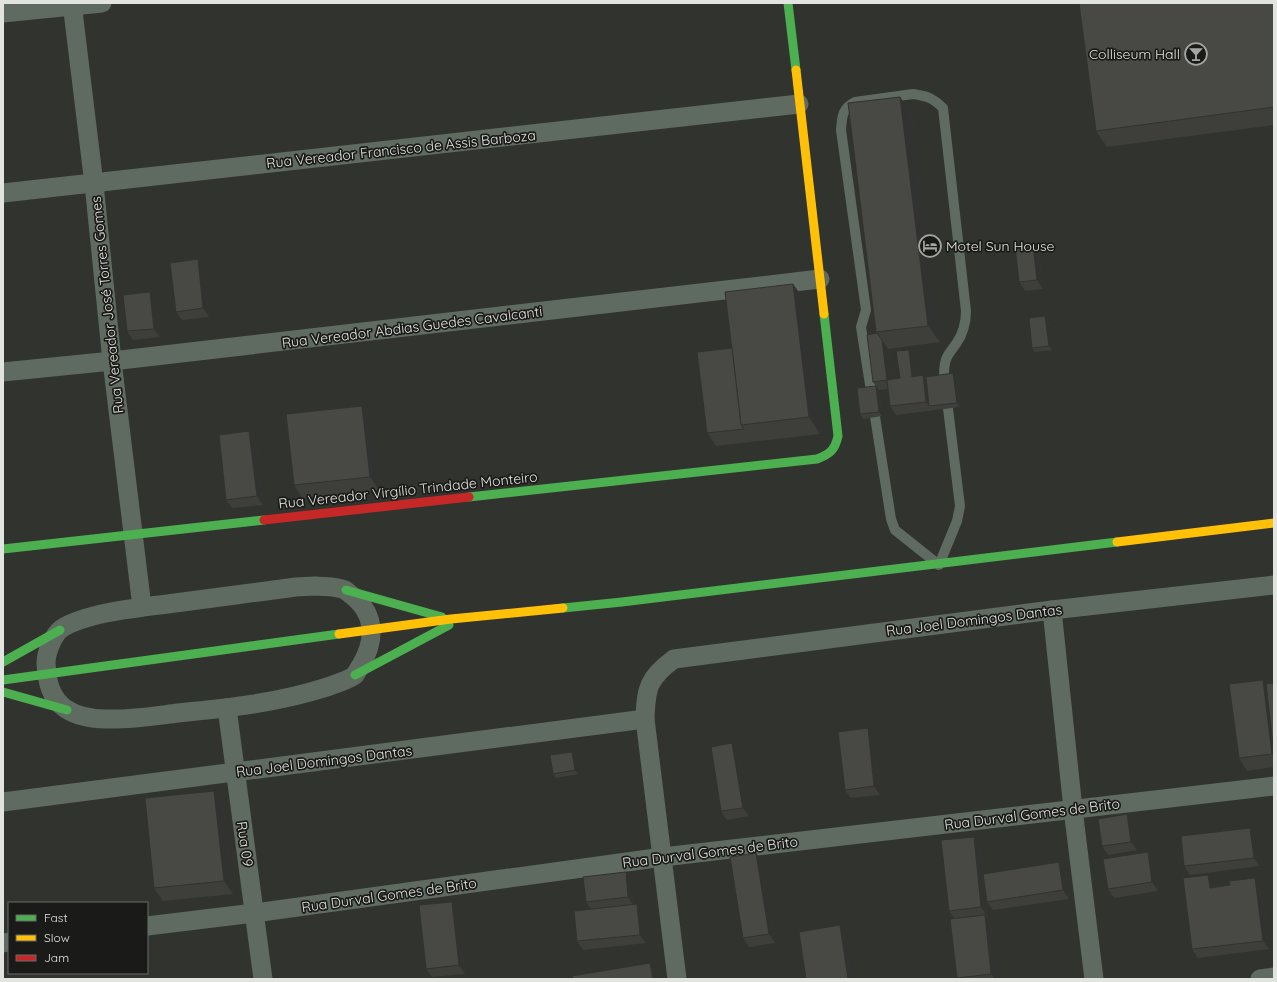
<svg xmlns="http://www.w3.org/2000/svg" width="1277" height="982" font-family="Quicksand,sans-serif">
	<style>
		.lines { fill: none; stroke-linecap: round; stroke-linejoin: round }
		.lane { stroke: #5f6a60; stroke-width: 10 }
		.street { stroke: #5f6a60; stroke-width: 19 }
		.fast { stroke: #4caf50; stroke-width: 9 }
		.slow { stroke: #ffc107; stroke-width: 9 }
		.jam { stroke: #c62828; stroke-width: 9 }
		.wall { fill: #3e3f3b }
		.shaded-wall { fill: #323330 }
		.building { fill: #484945; stroke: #323330 }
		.labels { text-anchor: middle; stroke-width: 3.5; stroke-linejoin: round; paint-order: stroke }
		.poi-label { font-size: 14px; fill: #e2e4df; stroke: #1a1b18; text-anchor: end }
		.street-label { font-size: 14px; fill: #e2e4df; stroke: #1a1b18 }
	</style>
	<rect width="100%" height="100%" fill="#31332e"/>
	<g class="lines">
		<!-- lane -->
		<path class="lane" d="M913 94C927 96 933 98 943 108L966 311C966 324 963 334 956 344 953 348 949 353 947 357 944 363 944 370 944 376L960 506 957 521 939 565 895 530 891 519 861 327 866 310 841 130C842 116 842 109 855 102Z"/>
		<!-- street -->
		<g class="street">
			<polyline points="72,3 94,184 112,361 142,607"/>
			<polyline points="3,13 102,3"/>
			<polyline points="3,193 799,104"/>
			<polyline points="3,372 112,361 820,279"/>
			<path d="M315 586C325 587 336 586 345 590 348 592 351 595 354 597 376 616 375 641 361 665 359 668 357 672 355 675 349 680 335 684 327 687 277 703 229 708 178 713 154 716 130 720 106 719 93 719 77 716 66 709 50 698 47 681 46 663 46 653 53 635 61 629 86 612 145 607 175 603 215 598 256 592 296 587Z"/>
			<polyline points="1052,610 1073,809 1094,979"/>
			<polyline points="227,708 263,979"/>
			<polyline points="3,802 645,719"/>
			<polyline points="147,926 254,913 663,857 1274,786"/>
			<polyline points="3,943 9,942"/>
			<path d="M677 979 645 719C646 688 648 678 674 659L1052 610 1274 585"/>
			<polyline points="1260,979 1274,977"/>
		</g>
		<!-- fast -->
		<g class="fast">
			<polyline points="788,3 796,70"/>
			<path d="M469 497 817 459C830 454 835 450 838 436L824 314"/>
			<polyline points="3,549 264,520"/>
			<polyline points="346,590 442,617"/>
			<polyline points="563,608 622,602 1117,542"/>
			<polyline points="3,662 60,630"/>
			<polyline points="355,675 449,625"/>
			<polyline points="3,680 339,634"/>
			<polyline points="3,692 67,710"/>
		</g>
		<!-- slow -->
		<g class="slow">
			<polyline points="796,70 824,314"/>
			<polyline points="1117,542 1274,523"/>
			<polyline points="339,634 451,619 563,608"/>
		</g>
		<!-- jam -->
		<polyline class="jam" points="264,520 469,497"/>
	</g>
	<!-- wall -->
	<g class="wall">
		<polygon points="1274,3 1274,125 1107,147 1096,131"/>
		<polygon points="900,97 911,114 940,342 888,349 892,379 900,378 915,358 917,376 923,375 926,380 953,373 956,378 960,407 896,415 890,406 888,389 879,390 882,416 863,419 860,414 876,386 873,382 877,333 876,332"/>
		<polygon points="1033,245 1039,254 1043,289 1025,291 1019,282"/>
		<polygon points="198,259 204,268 209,317 182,320 176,312"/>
		<polygon points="793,284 804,300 820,434 716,446 707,433 732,348"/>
		<polygon points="156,301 160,337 133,340 127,331"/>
		<polygon points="1045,316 1048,320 1052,350 1035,352 1032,348"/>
		<polygon points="362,406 371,419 379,490 302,498 294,485"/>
		<polygon points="249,431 255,440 263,505 232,508 226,500"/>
		<polygon points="1274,683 1274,767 1247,771 1239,758 1266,684"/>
		<polygon points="874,737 880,795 851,798 845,790"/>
		<polygon points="738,752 749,816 727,820 721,811"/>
		<polygon points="576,756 578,774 556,778 553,774"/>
		<polygon points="223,803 233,894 163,901 154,888"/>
		<polygon points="1127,814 1133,823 1137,850 1108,855 1102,846"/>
		<polygon points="974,837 980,846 987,916 985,916 991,924 997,979 958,979 957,978 955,919 949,911"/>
		<polygon points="1256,837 1260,866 1190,875 1184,866"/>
		<polygon points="1148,852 1154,861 1158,891 1114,898 1108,889"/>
		<polygon points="756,853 762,862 775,943 749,947 743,938"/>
		<polygon points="1065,870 1069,899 993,910 987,902"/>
		<polygon points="626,872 632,881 634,905 643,913 646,943 583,950 577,941 591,909 586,902"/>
		<polygon points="1255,878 1261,887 1269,949 1198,958 1192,949 1214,884 1215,887 1230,885"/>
		<polygon points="452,902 458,911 465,974 432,977 426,969"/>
	</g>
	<!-- shaded-wall -->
	<g class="shaded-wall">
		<polygon points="900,97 911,114 940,342 928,326"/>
		<polygon points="1033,245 1039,254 1043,289 1037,280"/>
		<polygon points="198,259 204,268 209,317 203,308"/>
		<polygon points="793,284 804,300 820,434 809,417"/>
		<polygon points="150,292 156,301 160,337 154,329"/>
		<polygon points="1045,316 1048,320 1052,350 1049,346"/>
		<polygon points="882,340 888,349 893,388 887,380"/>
		<polygon points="909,350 915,358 918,385 912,377"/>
		<polygon points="953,373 956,378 960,407 957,403"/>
		<polygon points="923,375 929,384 929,406 926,402"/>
		<polygon points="876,386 879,390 882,416 879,412"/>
		<polygon points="362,406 371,419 379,490 370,477"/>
		<polygon points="249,431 255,440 263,505 257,496"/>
		<polygon points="1263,680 1272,693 1274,757 1272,754"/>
		<polygon points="868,728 874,737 880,795 874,786"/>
		<polygon points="732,743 738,752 749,816 743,808"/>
		<polygon points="572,752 576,756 578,774 575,770"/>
		<polygon points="214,791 223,803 233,894 224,881"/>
		<polygon points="1127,814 1133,823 1137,850 1131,842"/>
		<polygon points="1250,828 1256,837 1260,866 1254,858"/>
		<polygon points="974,837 980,846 987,916 981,907"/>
		<polygon points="1148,852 1154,861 1158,891 1152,882"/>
		<polygon points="756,853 762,862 775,943 769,934"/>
		<polygon points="1059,862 1065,870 1069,899 1063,890"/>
		<polygon points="626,872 632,881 634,906 628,897"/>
		<polygon points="1208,875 1214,884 1216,896 1210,888"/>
		<polygon points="1255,878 1261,887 1269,949 1263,941"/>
		<polygon points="452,902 458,911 465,974 459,965"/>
		<polygon points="637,904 643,913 646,943 640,935"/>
		<polygon points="985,915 991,924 997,979 994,979 991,974"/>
		<polygon points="840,925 848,938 855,979 848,979"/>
		<polygon points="650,963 656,972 658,979 653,979"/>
	</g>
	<!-- building -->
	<g class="building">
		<polygon points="1079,3 1274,3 1274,107 1096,131"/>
		<polygon points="900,97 928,326 876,332 848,103"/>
		<polygon points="1033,245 1037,280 1019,282 1015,247"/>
		<polygon points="198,259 203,308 176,312 170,263"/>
		<polygon points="793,284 809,417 741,425 725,292"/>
		<polygon points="150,292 154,329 127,331 123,295"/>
		<polygon points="1045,316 1049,346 1032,348 1029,318"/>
		<polygon points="877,333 882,340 887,380 873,382 867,335"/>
		<polygon points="732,348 741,425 744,429 707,433 697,352"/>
		<polygon points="909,350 912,377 923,375 926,402 890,406 887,380 900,378 896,351"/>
		<polygon points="953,373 957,403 929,406 926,377"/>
		<polygon points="876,386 879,412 860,414 857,388"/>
		<polygon points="362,406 370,477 294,485 286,414"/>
		<polygon points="249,431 257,496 226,500 219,435"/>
		<polygon points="1263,680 1272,754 1239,758 1229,684"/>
		<polygon points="1274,683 1274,744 1273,744 1266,684"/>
		<polygon points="868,728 874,786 845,790 838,732"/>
		<polygon points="732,743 743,808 721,811 711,747"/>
		<polygon points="572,752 575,770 553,774 550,755"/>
		<polygon points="214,791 224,881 154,888 145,798"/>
		<polygon points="1127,814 1131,842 1102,846 1098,819"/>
		<polygon points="1250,828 1254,858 1184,866 1181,836"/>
		<polygon points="974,837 981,907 949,911 941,840"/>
		<polygon points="1148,852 1152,882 1108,889 1103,859"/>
		<polygon points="756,853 769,934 743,938 730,857"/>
		<polygon points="1059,862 1063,890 987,902 983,874"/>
		<polygon points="626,872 628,897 586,902 583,877"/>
		<polygon points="1208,875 1210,888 1230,885 1229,881 1255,878 1263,941 1192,949 1183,878"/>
		<polygon points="452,902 459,965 426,969 419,905"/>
		<polygon points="637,904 640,935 577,941 574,911"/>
		<polygon points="985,915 991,974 957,978 950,919"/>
		<polygon points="840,925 848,979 806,979 799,932"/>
		<polygon points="650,963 653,979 573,979 572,976"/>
	</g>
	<!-- icons -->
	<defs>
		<g id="bar-ring" transform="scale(1.15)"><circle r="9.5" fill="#1a1b18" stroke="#a4a6a1" stroke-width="1.5"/><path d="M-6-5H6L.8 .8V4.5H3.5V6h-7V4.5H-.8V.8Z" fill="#a4a6a1"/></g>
		<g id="hotel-ring" transform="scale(1.15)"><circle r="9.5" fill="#1a1b18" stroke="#a4a6a1" stroke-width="1.5"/><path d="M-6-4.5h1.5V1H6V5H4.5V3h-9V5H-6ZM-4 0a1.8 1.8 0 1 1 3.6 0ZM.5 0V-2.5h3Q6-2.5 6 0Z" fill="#a4a6a1"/></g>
	</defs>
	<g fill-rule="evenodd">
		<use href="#bar-ring" x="1196" y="54"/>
		<use href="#hotel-ring" x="930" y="246"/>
	</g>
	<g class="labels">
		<!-- poi labels -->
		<g class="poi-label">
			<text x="1180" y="59">Colliseum Hall</text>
			<text x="946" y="251" text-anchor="start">Motel Sun House</text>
		</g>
		<!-- street labels -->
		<g class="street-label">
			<text transform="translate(401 149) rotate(-6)" y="5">Rua Vereador Francisco de Assis Barboza</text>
			<text transform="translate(107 305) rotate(-96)" y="5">Rua Vereador José Torres Gomes</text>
			<text transform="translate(412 327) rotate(-7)" y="5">Rua Vereador Abdias Guedes Cavalcanti</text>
			<text transform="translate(408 490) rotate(-6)" y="5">Rua Vereador Virgílio Trindade Monteiro</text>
			<text transform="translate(974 620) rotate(-7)" y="5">Rua Joel Domingos Dantas</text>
			<text transform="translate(324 761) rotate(-7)" y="5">Rua Joel Domingos Dantas</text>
			<text transform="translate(1032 814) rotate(-7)" y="5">Rua Durval Gomes de Brito</text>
			<text transform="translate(245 844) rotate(82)" y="5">Rua 09</text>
			<text transform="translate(710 852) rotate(-7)" y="5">Rua Durval Gomes de Brito</text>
			<text transform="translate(389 895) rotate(-8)" y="5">Rua Durval Gomes de Brito</text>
		</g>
	</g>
	<!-- border -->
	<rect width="1277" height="982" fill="none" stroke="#e2e4df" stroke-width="8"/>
	<!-- legend -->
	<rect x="8" y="902" width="140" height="72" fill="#1a1b18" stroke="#6a6b68"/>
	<rect x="16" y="915" width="20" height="6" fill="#4caf50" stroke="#6a6b68"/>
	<text x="44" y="922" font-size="12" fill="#e2e4df">Fast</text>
	<rect x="16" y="935" width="20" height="6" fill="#ffc107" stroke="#6a6b68"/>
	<text x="44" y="942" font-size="12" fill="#e2e4df">Slow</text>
	<rect x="16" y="955" width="20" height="6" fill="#c62828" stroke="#6a6b68"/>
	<text x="44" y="962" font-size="12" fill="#e2e4df">Jam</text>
</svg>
